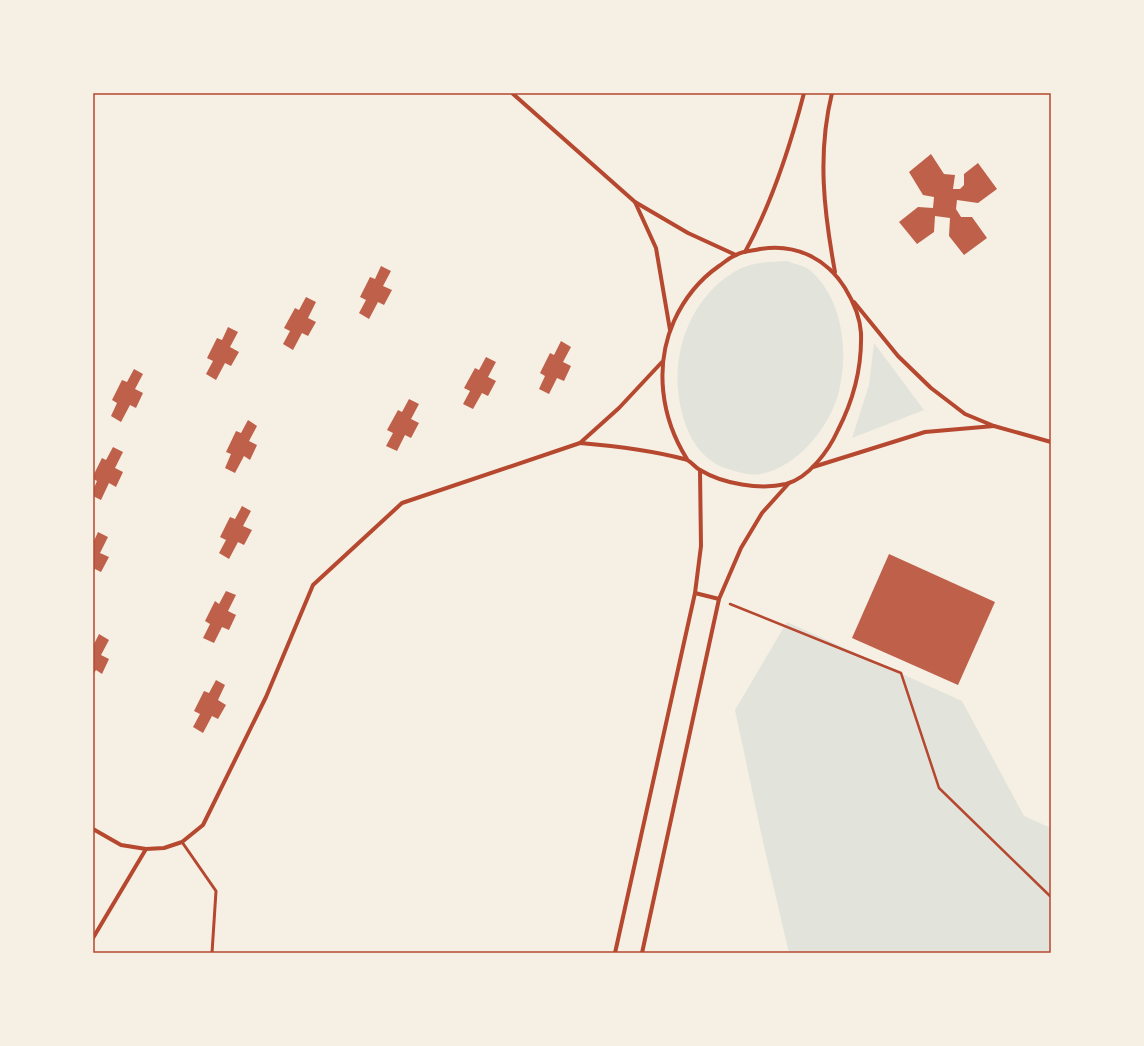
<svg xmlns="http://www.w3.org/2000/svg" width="1144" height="1046" font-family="'Crimson Pro',serif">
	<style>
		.green { fill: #e2e4dc }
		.building { fill: #bf614a }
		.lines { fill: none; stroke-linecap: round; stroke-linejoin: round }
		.path { stroke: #b5482f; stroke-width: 2.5 }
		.service { stroke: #b5482f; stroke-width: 3 }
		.minor { stroke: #b5482f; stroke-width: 4 }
		.neatline { fill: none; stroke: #b5482f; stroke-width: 1.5 }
	</style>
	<rect width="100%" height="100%" fill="#f6efe4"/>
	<!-- green -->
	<g class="green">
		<path d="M787 261C794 264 806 266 811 271 844 301 849 354 838 395 828 429 797 467 761 474 751 476 738 472 728 469 701 461 687 436 681 409 669 358 688 300 734 272 750 262 769 262 787 261Z"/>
		<polygon points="874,343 924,410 852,438 869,385"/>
		<polygon points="787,622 962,701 1024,816 1051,828 1051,953 789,953 763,842 735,710"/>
	</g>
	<!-- building -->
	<g class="building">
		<polygon points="931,154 944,174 955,175 953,189 960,189 964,185 964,174 978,163 997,189 978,203 957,200 956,209 961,217 972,217 987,238 964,255 949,236 950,218 935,216 934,232 917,244 899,222 918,207 933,208 934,197 923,195 909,172"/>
		<polygon points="381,266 391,271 383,286 392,290 384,305 378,302 369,319 359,313 366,300 360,297 370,277 375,279"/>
		<polygon points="306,297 316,302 308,318 316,322 308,336 302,333 293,350 283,344 290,331 284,328 295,308 299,310"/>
		<polygon points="228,327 238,332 230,347 239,352 231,366 225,363 216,380 206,374 213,361 207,358 217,338 222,340"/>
		<polygon points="561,341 571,347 563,362 571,366 564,381 557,378 549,394 539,389 545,376 540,373 550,353 554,355"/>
		<polygon points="486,357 496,362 488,377 496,381 488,396 482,393 473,409 463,404 470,391 464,388 475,368 479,370"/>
		<polygon points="134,369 143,374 135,389 143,393 136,408 130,405 121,422 111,416 117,403 112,400 122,380 127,382"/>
		<polygon points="409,399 419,404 411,419 419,423 411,438 405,435 397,451 386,446 393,433 387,430 398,410 402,412"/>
		<polygon points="248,420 257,426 249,441 257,445 250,460 244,456 235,473 225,468 231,454 226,452 236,431 241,433"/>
		<polygon points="113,447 123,452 115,468 123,472 116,487 109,483 101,500 93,496 93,490 97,481 93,479 93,476 102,458 106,460"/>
		<polygon points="242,506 251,511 243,526 252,530 244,545 238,542 229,559 219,553 226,540 220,537 230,517 235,519"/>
		<polygon points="98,532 108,537 100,553 109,557 101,572 95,569 93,572 93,543"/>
		<polygon points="889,554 995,602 958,685 852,638"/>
		<polygon points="226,591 236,595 228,611 236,615 229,630 222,627 214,643 203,638 210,624 205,621 215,601 219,604"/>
		<polygon points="99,634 109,640 101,655 109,659 102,674 96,670 93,675 93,646"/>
		<polygon points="216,680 225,685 218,700 226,705 218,719 212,716 203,733 193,727 200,714 194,711 204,691 209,693"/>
	</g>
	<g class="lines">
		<!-- path -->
		<polyline class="path" points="730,604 901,673 939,788 1051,897"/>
		<!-- service -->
		<polyline class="service" points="182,842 216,891 212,953"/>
		<!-- minor -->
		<g class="minor">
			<polyline points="512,93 635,202 688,233 736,255"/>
			<path d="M832 93C817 154 824 212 835 272"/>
			<polyline points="635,202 656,248 670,330"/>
			<path d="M745 252C772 203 790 147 804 93"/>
			<path d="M662 362 619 408 580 443C615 446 650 450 684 459 691 460 694 467 700 470 723 484 760 490 786 484 809 478 829 450 838 430 853 401 862 367 861 333 860 318 853 301 845 288 826 258 795 243 760 249 752 251 743 251 736 255 730 257 725 262 719 266 699 280 684 299 674 321 654 366 661 418 687 459"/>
			<polyline points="994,426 1051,442"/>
			<polyline points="813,467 925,432 994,426 965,414 931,388 898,356 854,302"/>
			<polyline points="695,593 719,599"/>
			<polyline points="93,829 121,845 146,849 164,848 182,842 203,825 266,697 313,585 402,503 580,443"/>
			<polyline points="93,938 146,849"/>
			<polyline points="615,953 695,593 701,546 700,470"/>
			<polyline points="642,953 719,599 741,548 762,513 789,483"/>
		</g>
	</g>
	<!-- border -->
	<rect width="1144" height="1046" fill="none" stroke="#f6efe4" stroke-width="188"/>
	<rect x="94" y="94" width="956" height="858" class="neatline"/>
</svg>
